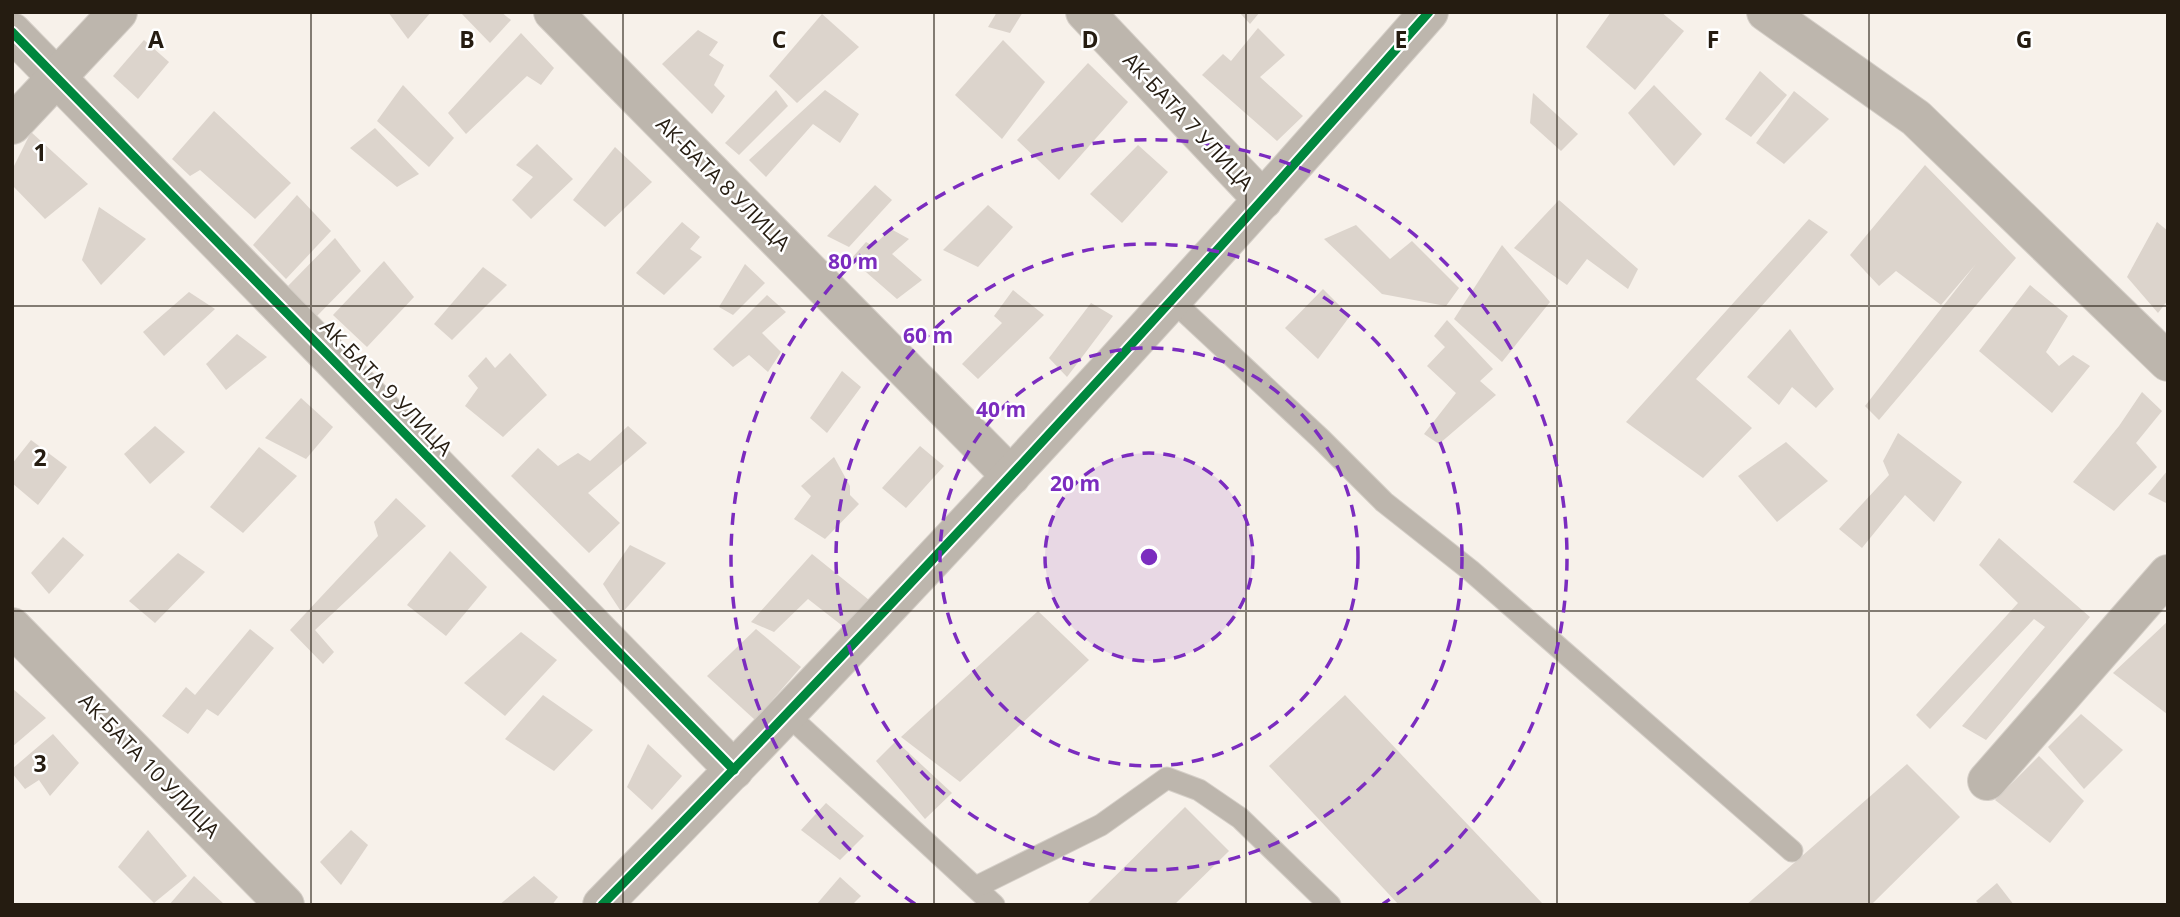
<svg xmlns="http://www.w3.org/2000/svg" width="2180" height="917" font-family="'Open Sans',sans-serif">
	<style>
		.building { fill: #dcd4cc }
		.lines { fill: none; stroke-linecap: round; stroke-linejoin: round }
		.service-casing { stroke: #d5cfc8; stroke-width: 23 }
		.minor-casing { stroke: #d5cfc8; stroke-width: 40 }
		.service { stroke: #bdb6ad; stroke-width: 21 }
		.minor { stroke: #bdb6ad; stroke-width: 38 }
		.cycleway-casing { stroke: #fff; stroke-width: 13 }
		.cycleway { stroke: #00873e; stroke-width: 9 }
		.grid { fill: none; stroke: #251c11; stroke-width: 2; stroke-opacity: 0.55 }
		.ring { fill: none; stroke: #7b2cbf; stroke-width: 3.5; stroke-dasharray: 12 9 }
		.labels { text-anchor: middle; stroke-width: 5; stroke-linejoin: round; paint-order: stroke }
		.street-label { font-size: 21px; fill: #251c11; stroke: #fff }
		.grid-label { font-size: 23px; text-anchor: middle; font-weight: bold; fill: #251c11; stroke: #fff; stroke-width: 5; stroke-linejoin: round; paint-order: stroke }
		.centre { fill: #7b2cbf; stroke: #fff; stroke-width: 3.5 }
		.ring-label { font-size: 21px; text-anchor: middle; font-weight: bold; fill: #7b2cbf; stroke: #fff; stroke-width: 5; stroke-linejoin: round; paint-order: stroke }
	</style>
	<rect width="100%" height="100%" fill="#f7f1ea"/>
	<!-- building -->
	<g class="building">
		<polygon points="388,12 431,12 408,39"/>
		<polygon points="460,12 501,12 511,20 490,43"/>
		<polygon points="997,12 1023,12 1010,33 988,27"/>
		<polygon points="1239,12 1260,12 1250,24"/>
		<polygon points="1611,12 1661,12 1684,31 1635,90 1586,47"/>
		<polygon points="822,14 859,47 797,103 769,76"/>
		<polygon points="1258,28 1285,55 1260,77 1303,116 1277,141 1202,75 1223,54 1231,61"/>
		<polygon points="698,30 718,42 709,55 724,65 714,85 725,96 712,114 662,64"/>
		<polygon points="521,33 554,68 541,85 527,76 466,134 448,113"/>
		<polygon points="144,40 169,62 138,99 113,76"/>
		<polygon points="1003,40 1045,82 1002,139 955,95"/>
		<polygon points="1088,63 1128,102 1059,180 1017,140"/>
		<polygon points="1760,71 1787,95 1751,137 1725,119"/>
		<polygon points="403,85 454,138 429,167 377,121"/>
		<polygon points="1654,85 1702,134 1674,166 1628,113"/>
		<polygon points="776,90 788,106 739,155 725,143"/>
		<polygon points="825,90 859,114 840,143 813,124 766,177 749,160"/>
		<polygon points="1794,91 1829,119 1784,164 1756,143"/>
		<polygon points="1533,93 1578,134 1561,151 1530,123"/>
		<polygon points="214,111 291,183 255,219 200,170 190,176 172,159"/>
		<polygon points="375,128 419,174 397,187 350,148"/>
		<polygon points="31,132 88,184 45,219 12,185 12,170"/>
		<polygon points="537,144 573,179 531,219 512,200 533,177 516,165"/>
		<polygon points="1138,145 1168,172 1122,223 1090,194"/>
		<polygon points="615,147 652,182 605,227 573,200"/>
		<polygon points="1925,165 2016,258 1879,420 1865,406 1976,264 1941,305 1896,271 1879,286 1850,255"/>
		<polygon points="875,185 892,200 849,247 827,236"/>
		<polygon points="297,195 331,231 286,279 253,245"/>
		<polygon points="1559,200 1638,269 1628,289 1587,259 1567,285 1514,248"/>
		<polygon points="988,205 1013,227 978,267 943,250"/>
		<polygon points="99,207 146,239 101,285 82,260"/>
		<polygon points="1809,219 1828,232 1696,379 1752,428 1703,478 1626,422"/>
		<polygon points="682,222 700,237 690,249 702,257 664,295 636,273"/>
		<polygon points="2157,222 2168,231 2168,300 2158,313 2127,277"/>
		<polygon points="1356,225 1390,259 1412,241 1459,288 1446,306 1382,294 1324,239"/>
		<polygon points="891,229 909,239 892,254 922,280 897,299 851,259 866,242 873,246"/>
		<polygon points="335,238 361,271 314,319 288,286"/>
		<polygon points="1502,245 1550,302 1502,362 1454,319"/>
		<polygon points="384,261 414,297 367,347 333,315"/>
		<polygon points="745,264 765,283 733,315 719,307"/>
		<polygon points="483,267 507,285 452,340 434,324"/>
		<polygon points="2030,285 2068,316 2046,352 2059,366 2073,355 2090,366 2052,413 1979,351"/>
		<polygon points="1323,289 1350,316 1318,359 1285,328"/>
		<polygon points="1013,290 1044,315 978,379 962,364 1002,323 994,316"/>
		<polygon points="189,292 215,309 164,356 143,332"/>
		<polygon points="767,295 786,312 762,333 781,352 768,372 749,355 733,367 713,349"/>
		<polygon points="1091,303 1113,316 1067,377 1049,358"/>
		<polygon points="1447,320 1493,369 1480,381 1496,395 1439,444 1424,434 1456,393 1427,366 1445,347 1434,336"/>
		<polygon points="1790,329 1834,389 1816,408 1792,387 1779,405 1747,377"/>
		<polygon points="237,334 267,357 226,390 206,364"/>
		<polygon points="510,353 547,395 503,437 465,406 478,388 468,376 486,357 495,368"/>
		<polygon points="842,371 861,387 827,433 810,418"/>
		<polygon points="2142,392 2162,411 2136,443 2157,467 2114,511 2073,482 2119,426"/>
		<polygon points="301,398 333,427 306,459 265,438"/>
		<polygon points="155,426 185,452 150,484 124,454"/>
		<polygon points="628,426 647,443 588,493 620,523 589,553 511,476 538,448 558,466 578,453 590,461"/>
		<polygon points="1898,433 1962,482 1934,522 1905,495 1862,548 1839,529 1889,475 1883,461"/>
		<polygon points="31,440 67,467 38,505 12,483 12,464"/>
		<polygon points="1786,442 1828,481 1777,522 1738,476"/>
		<polygon points="920,446 944,466 906,508 882,488"/>
		<polygon points="259,447 297,476 243,533 210,507"/>
		<polygon points="834,457 850,486 850,495 859,504 825,539 794,519 811,496 801,486"/>
		<polygon points="2168,470 2168,504 2148,494"/>
		<polygon points="396,498 426,526 315,630 334,652 323,664 290,630 378,536 374,522"/>
		<polygon points="63,537 84,555 49,594 31,573"/>
		<polygon points="1999,538 2090,617 1986,740 1962,726 2045,627 2034,619 1930,729 1916,715 2018,603 1979,565"/>
		<polygon points="630,545 666,563 622,613 603,584"/>
		<polygon points="450,551 487,587 446,636 407,605"/>
		<polygon points="178,553 205,572 155,623 129,601"/>
		<polygon points="812,554 874,604 849,631 808,599 774,632 751,622"/>
		<polygon points="1038,611 1089,660 960,782 901,737"/>
		<polygon points="2168,621 2168,713 2167,714 2113,673"/>
		<polygon points="250,629 274,648 218,716 207,709 188,734 162,716 186,687 195,695"/>
		<polygon points="756,629 801,667 755,720 707,676"/>
		<polygon points="521,632 557,660 505,716 464,683"/>
		<polygon points="12,688 46,718 12,747"/>
		<polygon points="543,695 593,730 554,771 505,739"/>
		<polygon points="1345,695 1542,903 1540,905 1399,905 1269,766"/>
		<polygon points="2081,714 2123,750 2084,789 2048,747"/>
		<polygon points="53,734 79,763 50,796 39,780 25,789 12,773 12,769"/>
		<polygon points="896,741 952,793 925,819 876,761"/>
		<polygon points="648,744 682,776 652,810 627,787"/>
		<polygon points="2039,756 2084,801 2050,843 1995,800"/>
		<polygon points="1907,764 1960,817 1871,905 1746,905"/>
		<polygon points="826,803 864,836 840,860 801,830"/>
		<polygon points="1185,807 1229,851 1174,905 1086,905"/>
		<polygon points="148,830 187,876 154,903 118,867"/>
		<polygon points="351,830 368,845 341,885 320,862"/>
		<polygon points="194,876 225,905 169,905"/>
		<polygon points="534,876 558,897 552,905 499,905"/>
		<polygon points="840,877 861,896 852,905 816,905"/>
		<polygon points="1997,883 2014,905 1980,905 1976,901"/>
	</g>
	<g class="lines">
		<!-- service casing -->
		<g class="service-casing">
			<g id="service">
				<polyline points="1172,300 1321,439 1384,502 1470,570 1792,851"/>
				<polyline points="787,714 994,905"/>
				<polyline points="976,887 1101,825 1167,778 1199,790 1240,818 1330,905"/>
			</g>
		</g>
		<!-- minor casing -->
		<g class="minor-casing">
			<g id="minor">
				<polyline points="553,12 1011,476"/>
				<polyline points="1085,12 1263,200"/>
				<polyline points="1766,12 1916,118 2168,362"/>
				<polyline points="12,32 734,770"/>
				<polyline points="12,125 118,12"/>
				<polyline points="12,627 285,905"/>
				<polyline points="1987,781 2168,574"/>
				<path d="M602 905C886 615 1161 317 1429 12"/>
			</g>
		</g>
		<!-- service -->
		<use href="#service" class="service"/>
		<!-- minor -->
		<use href="#minor" class="minor"/>
		<!-- cycleway casing -->
		<g class="cycleway-casing">
			<g id="cycleway">
				<polyline points="12,32 734,770"/>
				<path d="M602 905C886 615 1161 317 1429 12"/>
			</g>
		</g>
		<!-- cycleway -->
		<use href="#cycleway" class="cycleway"/>
	</g>
	<!-- grid -->
	<path class="grid" d="M311 12V905M623 12V905M934 12V905M1246 12V905M1557 12V905M1869 12V905M12 306H2168M12 611H2168"/>
	<!-- distance rings -->
	<circle cx="1149" cy="557" r="104" fill="#7b2cbf" fill-opacity=".12"/>
	<g class="ring">
		<circle cx="1149" cy="557" r="104"/>
		<circle cx="1149" cy="557" r="209"/>
		<circle cx="1149" cy="557" r="313"/>
		<path d="M915 904A418 418 0 1 1 1383 904"/>
	</g>
	<g class="labels">
		<!-- street labels -->
		<g class="street-label">
			<text transform="translate(1188 122) rotate(47)" y="7">АК-БАТА 7 УЛИЦА</text>
			<text transform="translate(723 184) rotate(45)" y="7">АК-БАТА 8 УЛИЦА</text>
			<text transform="translate(386 388) rotate(46)" y="7">АК-БАТА 9 УЛИЦА</text>
			<text transform="translate(149 766) rotate(46)" y="7">АК-БАТА 10 УЛИЦА</text>
		</g>
	</g>
	<g class="grid-label">
		<text x="156" y="48">A</text>
		<text x="467" y="48">B</text>
		<text x="779" y="48">C</text>
		<text x="1090" y="48">D</text>
		<text x="1401" y="48">E</text>
		<text x="1713" y="48">F</text>
		<text x="2024" y="48">G</text>
		<text x="40" y="161">1</text>
		<text x="40" y="466">2</text>
		<text x="40" y="772">3</text>
	</g>
	<circle cx="1149" cy="557" r="10" class="centre"/>
	<g class="ring-label">
		<text x="853" y="269">80 m</text>
		<text x="928" y="343">60 m</text>
		<text x="1001" y="417">40 m</text>
		<text x="1075" y="491">20 m</text>
	</g>
	<!-- border -->
	<rect width="2180" height="917" fill="none" stroke="#251c11" stroke-width="28"/>
</svg>
